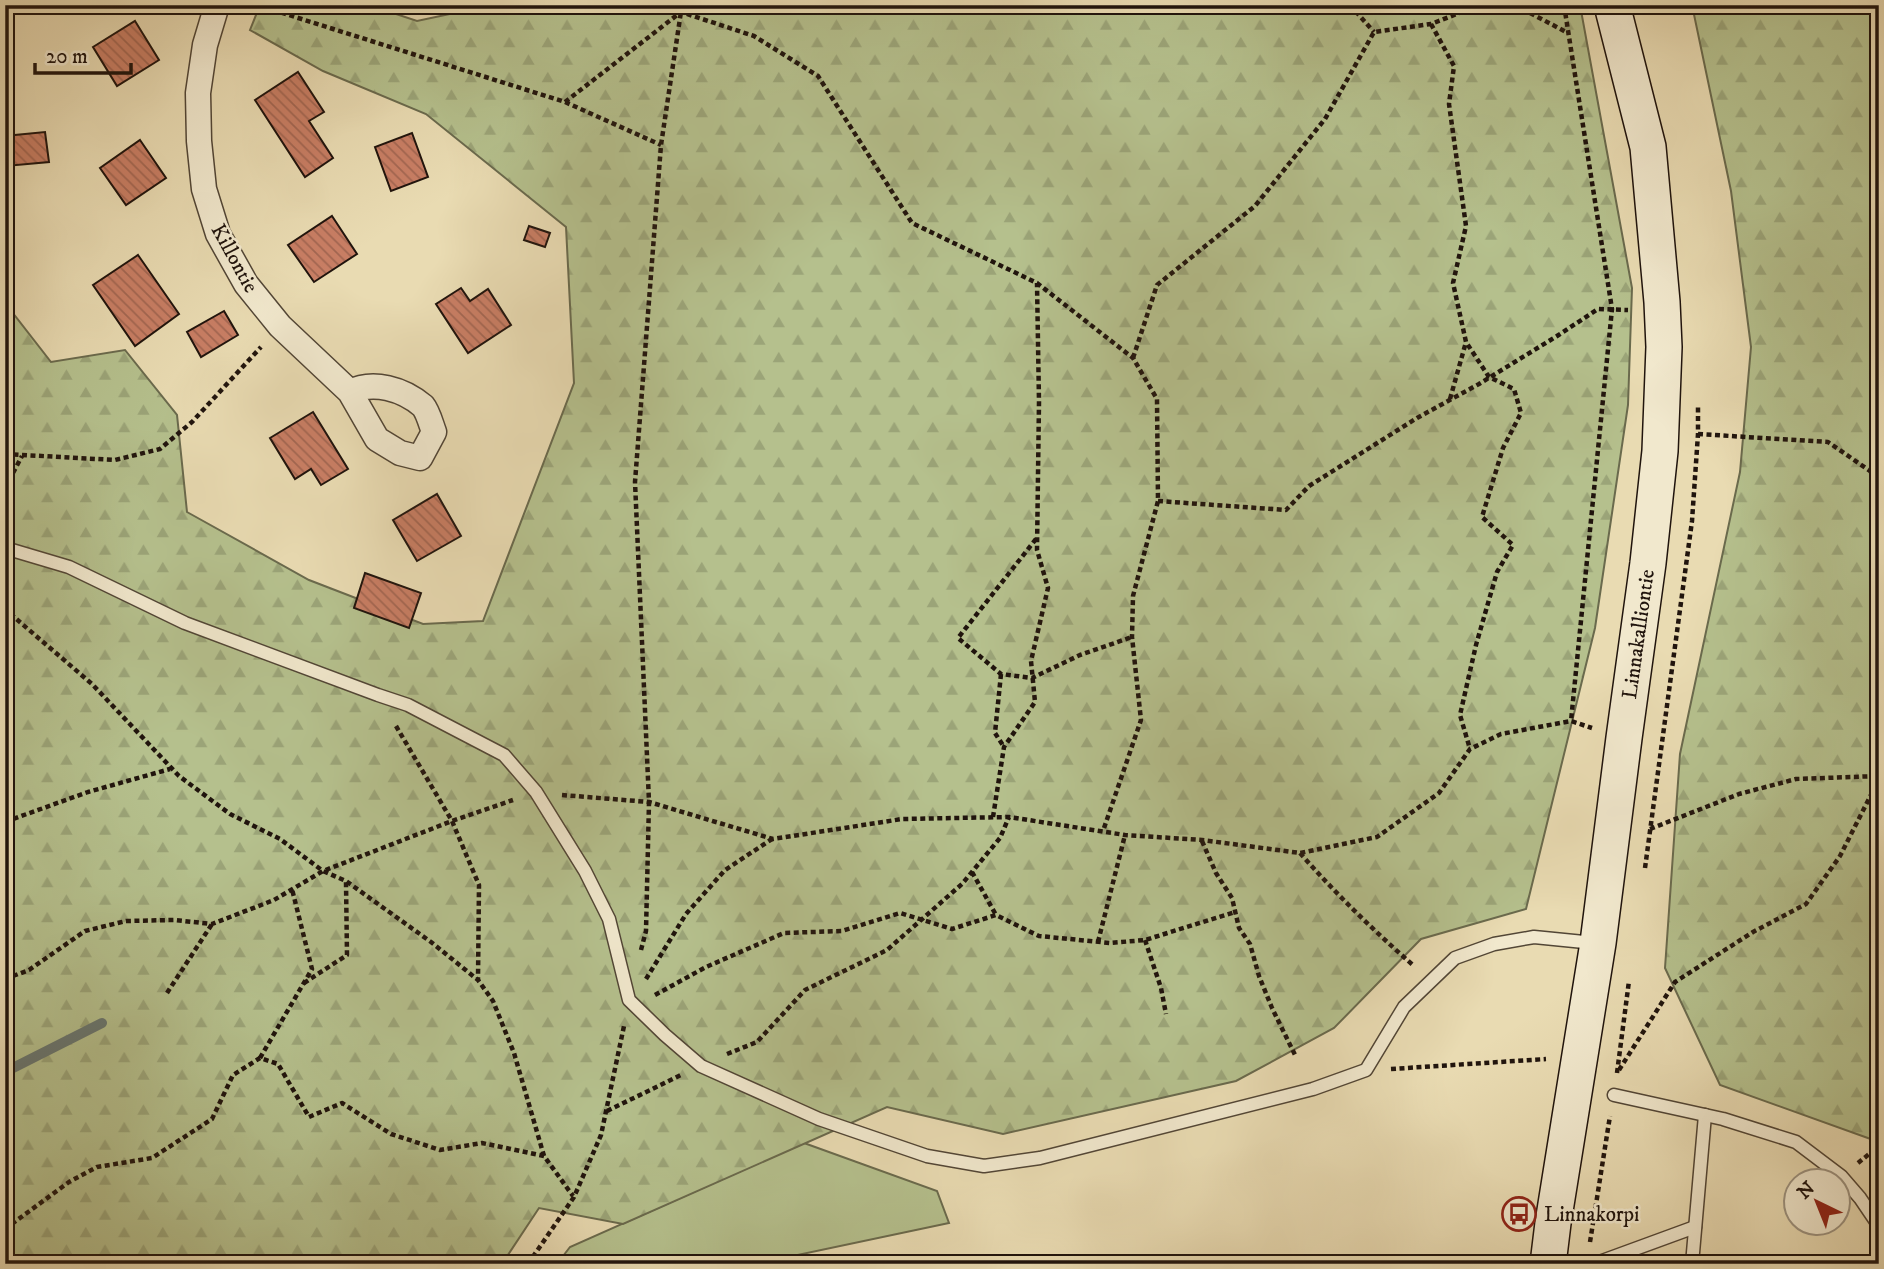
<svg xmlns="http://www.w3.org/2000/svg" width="1884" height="1269" font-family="'IM FELL DW Pica',serif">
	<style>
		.green { fill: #b5c08d; stroke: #6a6a4d; stroke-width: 2 }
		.forest { fill: url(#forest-firs); stroke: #6a6a4d; stroke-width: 2 }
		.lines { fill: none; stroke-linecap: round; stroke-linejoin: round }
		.stream { stroke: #697771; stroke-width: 10 }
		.building { fill: url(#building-back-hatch); stroke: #20140d; stroke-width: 2 }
		.lane-casing { stroke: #524636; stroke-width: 15 }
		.street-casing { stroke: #524636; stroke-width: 27 }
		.secondary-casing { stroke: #20140d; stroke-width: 38 }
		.path { stroke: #20140d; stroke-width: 4.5; stroke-dasharray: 5 3.5; stroke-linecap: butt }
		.lane { stroke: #f1e8cd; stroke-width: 12 }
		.street { stroke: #f1e8cd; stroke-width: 24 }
		.secondary { stroke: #f1e8cd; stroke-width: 35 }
		.labels { text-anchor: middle; stroke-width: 5; stroke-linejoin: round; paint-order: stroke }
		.street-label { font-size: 21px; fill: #20140d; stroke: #f1e8cd }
		.poi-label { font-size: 21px; fill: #20140d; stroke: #f1e8cd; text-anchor: start }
	</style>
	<defs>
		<pattern id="forest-firs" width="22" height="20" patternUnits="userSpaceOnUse" patternTransform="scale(1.75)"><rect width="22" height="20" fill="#b5c08d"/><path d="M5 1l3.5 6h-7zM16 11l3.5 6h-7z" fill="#9ba478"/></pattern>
		<pattern id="building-back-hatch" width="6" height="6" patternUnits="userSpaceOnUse" patternTransform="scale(1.75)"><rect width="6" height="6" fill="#c87e64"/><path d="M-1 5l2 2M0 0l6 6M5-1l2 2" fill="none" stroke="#a26651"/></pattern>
	</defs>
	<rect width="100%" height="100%" fill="#e9dbb2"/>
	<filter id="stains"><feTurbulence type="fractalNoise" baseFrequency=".00286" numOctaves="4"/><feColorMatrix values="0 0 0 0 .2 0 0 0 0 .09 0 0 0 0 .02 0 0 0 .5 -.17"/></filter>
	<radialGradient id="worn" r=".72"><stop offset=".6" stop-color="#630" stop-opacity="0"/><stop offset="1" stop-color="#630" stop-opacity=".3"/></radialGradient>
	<!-- green -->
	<polygon class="green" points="804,1143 937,1191 949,1223 755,1264 557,1264 570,1247"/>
	<!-- forest -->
	<g class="forest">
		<polygon points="260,5 369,5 417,21 492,5 1580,5 1632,288 1628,405 1595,628 1526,909 1421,939 1334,1028 1236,1081 1003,1134 887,1107 623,1224 539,1208 502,1264 5,1264 5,303 51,362 125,350 177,415 187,512 309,580 423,624 483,621 574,383 566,227 426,114 323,71 250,30"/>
		<polygon points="1692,5 1879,5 1879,1142 1720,1085 1665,968 1680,754 1740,472 1751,347 1731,191"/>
	</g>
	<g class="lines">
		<!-- stream -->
		<polyline class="stream" points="5,1072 102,1023"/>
	</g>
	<!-- building -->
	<g class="building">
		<polygon points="135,21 159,60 117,86 93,47"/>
		<polygon points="298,72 324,112 309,121 333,158 305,177 255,100"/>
		<polygon points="45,132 49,162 6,166 5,136"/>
		<polygon points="412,133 428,177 391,191 375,147"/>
		<polygon points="140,140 166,178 126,205 100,168"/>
		<polygon points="332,216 357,254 314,282 288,245"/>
		<polygon points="529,226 550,233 545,247 524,240"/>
		<polygon points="138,255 179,314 135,346 93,285"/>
		<polygon points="461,288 470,301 488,289 511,325 468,353 436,304"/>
		<polygon points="224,311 238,335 201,357 187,332"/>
		<polygon points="313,412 348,469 321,485 311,469 295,479 270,438"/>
		<polygon points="437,494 461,536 417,561 393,520"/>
		<polygon points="365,573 421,593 409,628 354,608"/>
	</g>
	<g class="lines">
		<!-- lane casing -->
		<g class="lane-casing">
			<g id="lane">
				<polyline points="5,548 69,567 185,623 378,695 408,705 504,755 536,792 585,871 609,919 629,1000 665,1035 701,1066 819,1119 927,1156 984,1166 1040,1158 1313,1089 1366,1070 1404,1007 1455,958 1494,944 1534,937 1594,943"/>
				<polyline points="1614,1095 1723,1119 1796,1142 1841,1176 1860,1198 1879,1226"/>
				<polyline points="1594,1264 1695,1227"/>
				<polyline points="1692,1264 1705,1115"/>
			</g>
		</g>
		<!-- street casing -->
		<g class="street-casing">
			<path id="street" d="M217 5 205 45 198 93 199 141 204 189 218 234 246 284 280 326 350 392 377 439 400 453 420 458 434 432C431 424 428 412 423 406 403 389 373 380 350 392"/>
		</g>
		<!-- secondary casing -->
		<g class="secondary-casing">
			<polyline id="secondary" points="1548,1264 1553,1223 1598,943 1624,738 1648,563 1660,451 1664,347 1662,302 1648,147 1612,5"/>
		</g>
		<!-- path -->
		<g class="path">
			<polyline points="257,5 565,102 661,145"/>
			<polyline points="1350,5 1374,32"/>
			<polyline points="1515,5 1568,33"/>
			<polyline points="1564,5 1612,309 1571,721"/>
			<polyline points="1431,24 1454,66 1449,104 1466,226 1453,283 1466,342 1489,377 1514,389 1521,413 1503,448 1482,517 1513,545 1497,572 1476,645 1460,715 1470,749"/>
			<polyline points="565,102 681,12 754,36 818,76 912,223 1037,283 1133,358 1157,399 1158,501 1133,596 1132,637 1141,720 1103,831"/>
			<polyline points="1133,358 1157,285 1255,206 1325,119 1374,32 1431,24 1480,5"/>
			<polyline points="1450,399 1466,342"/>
			<polyline points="1698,434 1828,442 1870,471 1879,481"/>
			<polyline points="5,454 115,460 160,449 192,422 261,347"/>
			<polyline points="5,488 22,456"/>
			<polyline points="1158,501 1286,510 1309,486 1417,418 1479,384 1557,336 1598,309 1628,310"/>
			<polyline points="1036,539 958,638 1001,674 1032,678 1080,655 1132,637"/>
			<polyline points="5,607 14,617 92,684 179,776 230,814 280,839 323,871 346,881 431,942 478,980 493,1001 514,1053 544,1156 573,1196"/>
			<polyline points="1001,674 995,733 1004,747"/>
			<polyline points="396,726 452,821 479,885 478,980"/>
			<polyline points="562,795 649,802 773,839 902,819 1009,817 1125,835 1202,840 1300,853 1377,837 1439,793 1470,749 1501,734 1571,721 1592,728"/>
			<polyline points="993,817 1004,747 1035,702 1031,661 1048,588 1037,550 1039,402 1037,283"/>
			<polyline points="5,819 13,819 88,792 170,769"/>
			<polyline points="1650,829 1739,794 1796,779 1879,776"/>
			<polyline points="1202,841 1216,873 1232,898 1239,928 1250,944 1259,976 1272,1008 1296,1057"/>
			<path d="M1300 853C1336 894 1373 930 1414 966"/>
			<polyline points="1645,868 1692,521 1698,434 1698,404"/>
			<polyline points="972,872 996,915"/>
			<polyline points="1145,940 1161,988 1166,1014"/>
			<polyline points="1098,942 1125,835"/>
			<polyline points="641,950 646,931 649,802 635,482 661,145 682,5"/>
			<polyline points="5,979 29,970 85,931 126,921 174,920 212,924 274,900 323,871 452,821 513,800"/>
			<polyline points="646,979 686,914 725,870 772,839"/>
			<polyline points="304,983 347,955 346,882"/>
			<polyline points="167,993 212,924"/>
			<polyline points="655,995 706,967 784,933 842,931 900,913 952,929 996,915 1039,936 1110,943 1145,940 1235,912"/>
			<polyline points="727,1054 757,1042 805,990 887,950 962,884 1000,838 1009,817"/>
			<polyline points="260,1058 312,969 292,889"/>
			<polyline points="1391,1069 1546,1059"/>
			<polyline points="1619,1070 1675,982 1753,932 1806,904 1840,856 1879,779"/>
			<polyline points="1617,1073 1629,981"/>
			<polyline points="607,1111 681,1075"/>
			<polyline points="1858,1163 1879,1146"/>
			<polyline points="5,1229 69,1182 97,1167 152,1158 212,1119 233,1075 260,1058 278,1064 309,1117 342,1103 391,1134 440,1150 482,1143 544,1156"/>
			<polyline points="1590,1242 1610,1116"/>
			<polyline points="5,1256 38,1258 63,1264"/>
			<polyline points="528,1264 574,1197 601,1135 624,1026"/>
		</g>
		<!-- lane -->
		<use href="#lane" class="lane"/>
		<!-- street -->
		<use href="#street" class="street"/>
		<!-- secondary -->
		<use href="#secondary" class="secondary"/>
	</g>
	<!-- icons -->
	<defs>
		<g id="bus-ring" transform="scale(1.75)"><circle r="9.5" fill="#f1e8cd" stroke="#8f2418" stroke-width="1.5"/><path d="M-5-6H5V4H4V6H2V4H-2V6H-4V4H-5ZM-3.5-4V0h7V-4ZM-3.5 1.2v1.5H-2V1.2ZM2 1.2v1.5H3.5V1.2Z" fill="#8f2418"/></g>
	</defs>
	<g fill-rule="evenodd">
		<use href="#bus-ring" x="1519" y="1214"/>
	</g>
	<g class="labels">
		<!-- street labels -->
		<g class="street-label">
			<text transform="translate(235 258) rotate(61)" y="7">Killontie</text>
			<text transform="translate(1638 634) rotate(-82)" y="7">Linnakalliontie</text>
		</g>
		<!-- poi labels -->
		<g class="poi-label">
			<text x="1544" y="1221">Linnakorpi</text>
		</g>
	</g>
	<!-- margin -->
	<rect width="1884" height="1269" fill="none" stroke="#e9dbb2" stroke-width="28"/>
	<rect x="7" y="7" width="1870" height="1255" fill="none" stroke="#20140d" stroke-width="3.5"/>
	<rect x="14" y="14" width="1856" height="1241" fill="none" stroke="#20140d" stroke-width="2"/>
	<!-- north arrow -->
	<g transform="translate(1817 1202) rotate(317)"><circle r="33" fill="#f1e8cd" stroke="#9d9380" stroke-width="2"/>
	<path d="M0-5L12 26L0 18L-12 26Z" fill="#8f2418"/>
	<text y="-10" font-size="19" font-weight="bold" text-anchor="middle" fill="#20140d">N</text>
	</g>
	<!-- scale -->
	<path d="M35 63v10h96v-10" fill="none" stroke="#20140d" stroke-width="3.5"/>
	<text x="46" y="63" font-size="21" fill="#20140d" stroke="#f1e8cd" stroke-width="5" paint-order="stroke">20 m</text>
	<rect width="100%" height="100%" filter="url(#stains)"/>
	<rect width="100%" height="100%" fill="url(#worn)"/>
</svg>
